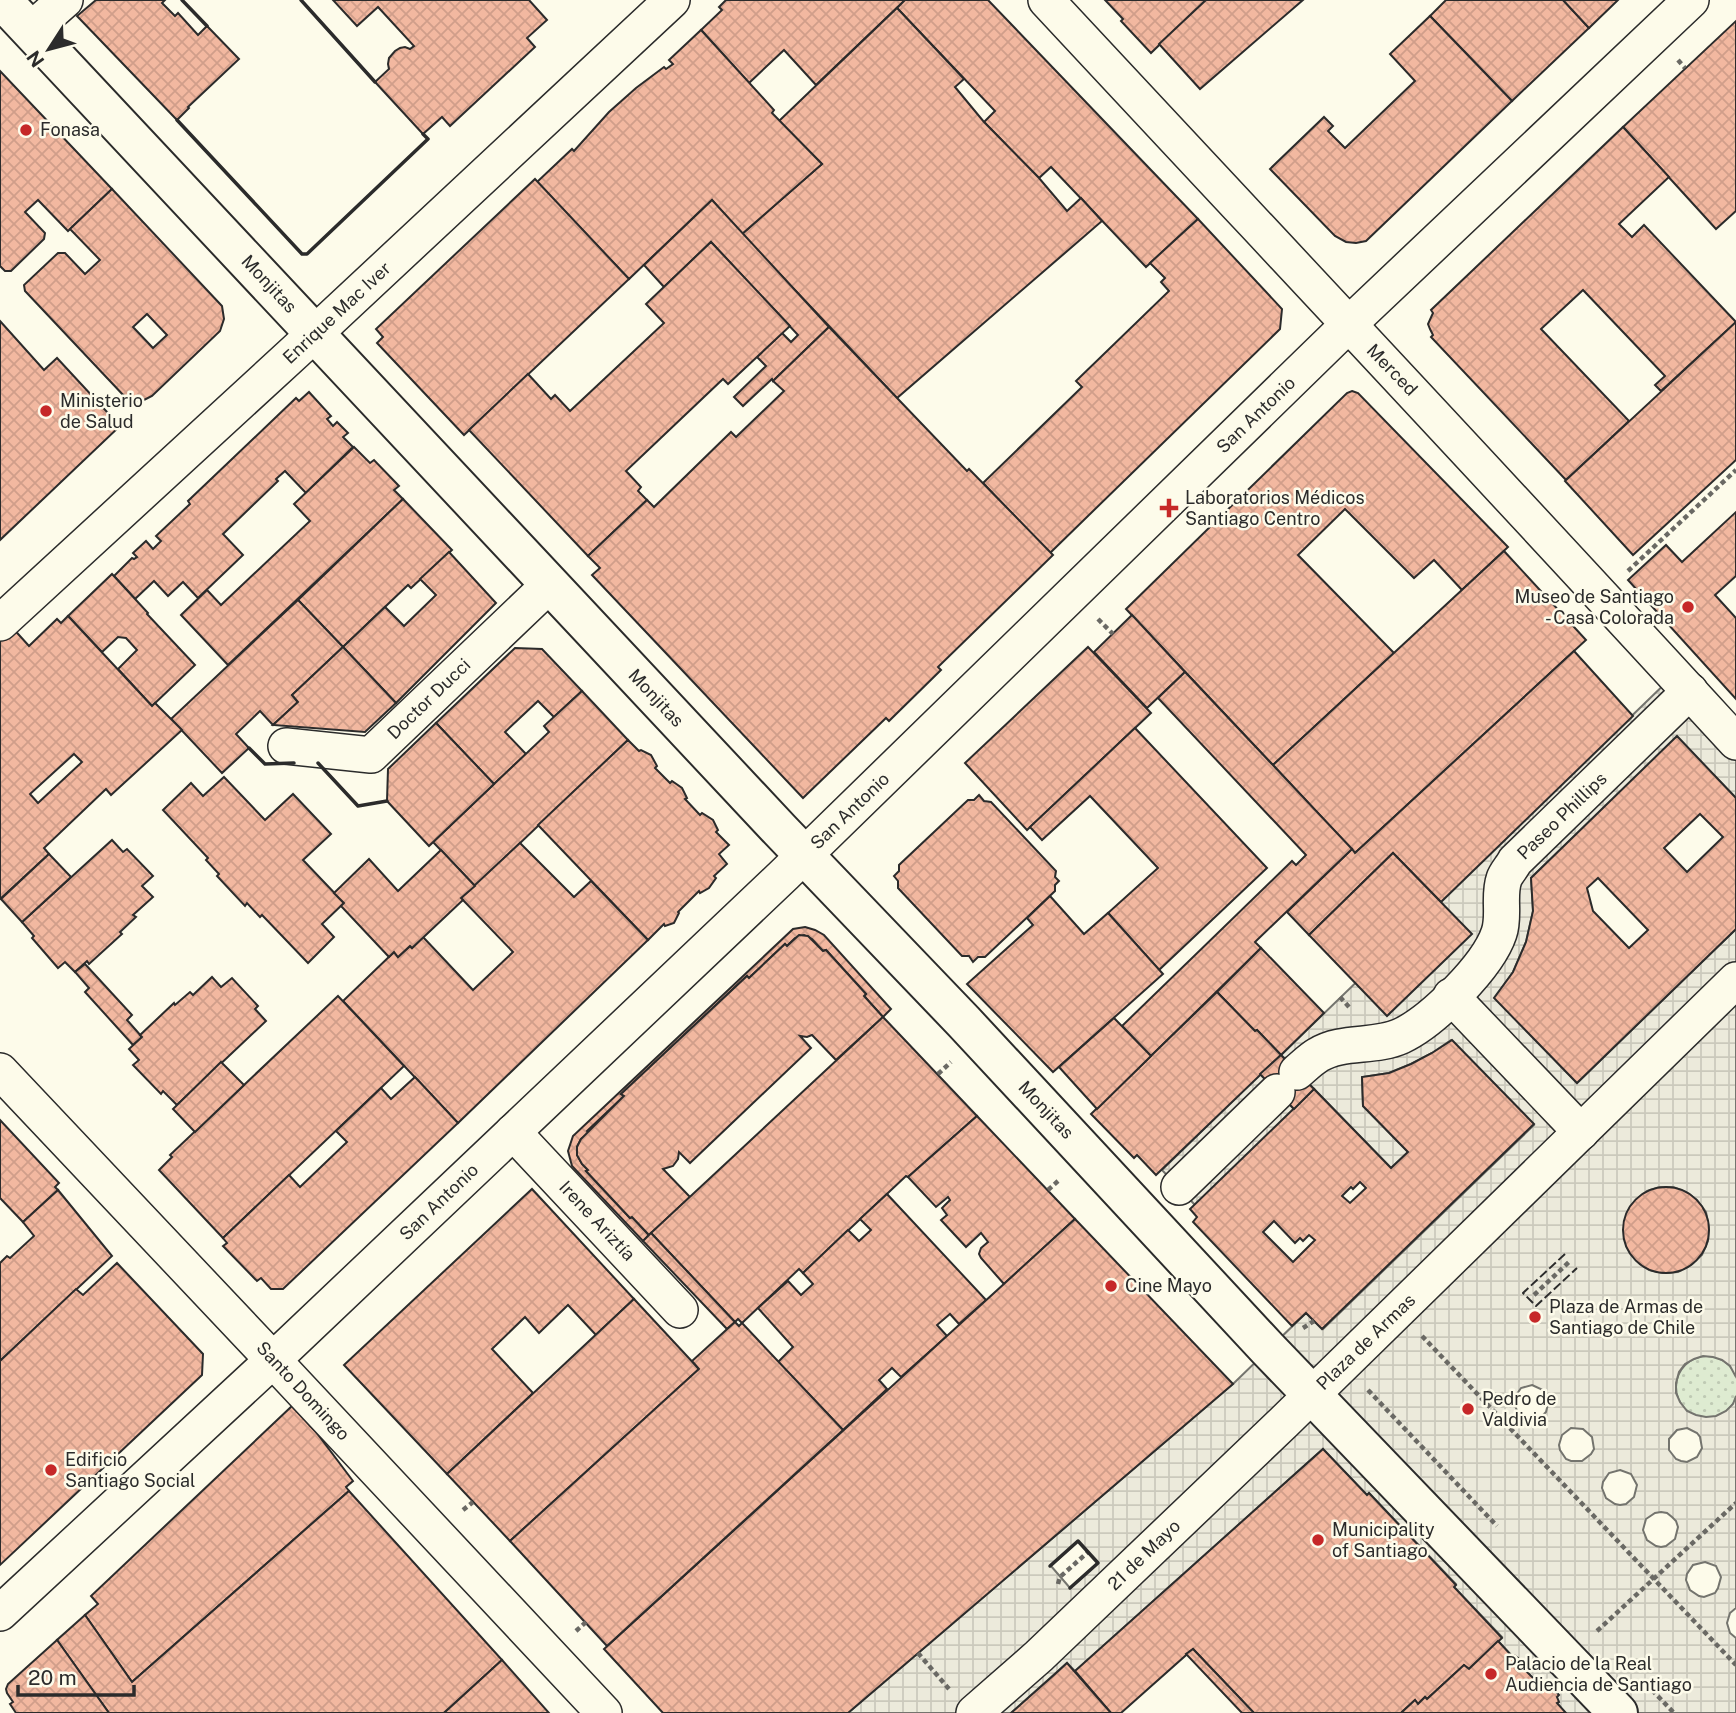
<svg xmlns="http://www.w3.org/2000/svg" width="1736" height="1713" font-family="'Public Sans',sans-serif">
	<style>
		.grass { fill: url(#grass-dots); stroke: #74746e; stroke-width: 2 }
		.plaza { fill: url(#plaza-grid); stroke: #74746e; stroke-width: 2; fill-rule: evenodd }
		.building { fill: url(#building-cross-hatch); stroke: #2b2b2b; stroke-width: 2; fill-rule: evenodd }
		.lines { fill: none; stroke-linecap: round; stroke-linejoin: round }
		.street-casing { stroke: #2b2b2b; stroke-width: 38 }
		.secondary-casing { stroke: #2b2b2b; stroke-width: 42 }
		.path { stroke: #6a6964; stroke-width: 4.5; stroke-dasharray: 5 3.5; stroke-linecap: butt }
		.street { stroke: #fdfbea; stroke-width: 35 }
		.secondary { stroke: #fdfbea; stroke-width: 38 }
		.fence { stroke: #2b2b2b; stroke-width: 2; stroke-dasharray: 9 3.5; stroke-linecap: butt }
		.wall { stroke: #2b2b2b; stroke-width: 3.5 }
		.poi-dot { fill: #c62828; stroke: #fdfbea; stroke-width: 2.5 }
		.labels { text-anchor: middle; stroke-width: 5; stroke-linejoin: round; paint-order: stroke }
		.poi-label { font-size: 18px; fill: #2b2b2b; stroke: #fdfbea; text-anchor: start }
		.street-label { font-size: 18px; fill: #2b2b2b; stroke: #fdfbea }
	</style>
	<defs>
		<pattern id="grass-dots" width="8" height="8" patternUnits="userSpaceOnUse" patternTransform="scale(1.75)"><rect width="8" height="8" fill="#deebd1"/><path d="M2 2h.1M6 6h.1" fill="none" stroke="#bfcab4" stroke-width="1.8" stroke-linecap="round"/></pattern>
		<pattern id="plaza-grid" width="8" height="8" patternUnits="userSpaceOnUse" patternTransform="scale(1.75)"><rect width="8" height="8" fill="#eceadb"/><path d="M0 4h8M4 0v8" fill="none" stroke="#cbc9bc"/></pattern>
		<pattern id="building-cross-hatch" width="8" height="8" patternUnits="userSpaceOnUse" patternTransform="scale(1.75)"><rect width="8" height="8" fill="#f2b8a0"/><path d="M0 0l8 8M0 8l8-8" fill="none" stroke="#d09e8a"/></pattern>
	</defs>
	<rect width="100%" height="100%" fill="#fdfbea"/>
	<!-- grass -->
	<circle class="grass" cx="1707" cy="1387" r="31"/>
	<!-- plaza -->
	<g class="plaza">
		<path d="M1674 675 1736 742V798L1677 737 1531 878 1533 911 1526 942 1513 972 1495 998 1577 1083 1736 929V1377L1730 1366 1722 1360 1713 1357 1703 1356 1694 1359 1685 1364 1679 1372 1676 1383V1393L1680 1402 1687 1411 1696 1415 1706 1417 1716 1416 1726 1411 1733 1404 1736 1396V1608L1730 1613 1727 1623 1730 1633 1736 1638V1713H1565L1498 1641 1502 1637 1454 1587 1456 1584 1369 1493 1367 1495 1323 1449 1075 1671 1067 1663 1011 1713H848L1233 1384 1306 1313 1323 1329 1534 1125 1451 1040 1432 1053 1411 1064 1389 1073 1362 1077 1363 1106 1408 1152 1391 1168 1281 1055ZM1660 1187H1673L1686 1192 1697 1200 1706 1212 1709 1227 1708 1241 1702 1255 1691 1265 1678 1272 1663 1273 1649 1270 1637 1261 1629 1250 1624 1237V1224L1628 1211 1636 1200 1647 1191ZM1532 1385 1543 1390 1547 1394 1549 1400 1546 1412 1542 1416 1532 1420 1527 1419 1518 1413 1514 1403 1515 1397 1521 1388ZM1571 1428 1583 1429 1592 1437 1594 1449 1591 1454 1582 1461H1571L1566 1459 1560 1450 1559 1445 1562 1435ZM1687 1428 1697 1433 1700 1437 1702 1448 1697 1457 1687 1462 1681 1461 1676 1459 1669 1450V1439L1677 1430ZM1620 1470 1631 1474 1637 1485 1634 1497 1626 1504 1620 1505 1615 1504 1606 1498 1602 1488 1603 1482 1609 1473ZM1661 1512 1667 1513 1672 1517 1676 1521 1678 1527 1675 1539 1666 1546 1661 1547 1656 1546 1647 1540 1643 1530 1646 1519 1655 1513ZM1078 1541 1098 1563 1070 1588 1051 1566ZM1705 1562 1716 1566 1721 1577 1718 1588 1715 1593 1704 1597 1699 1596 1690 1590 1686 1580 1687 1574 1693 1565Z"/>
		<polygon points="1260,1074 1294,1109 1195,1205 1162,1170"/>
	</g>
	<!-- building -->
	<g class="building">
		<polygon points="96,0 165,0 162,3 175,16 178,13 198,35 207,26 239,59 188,107 189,108 177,120 77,16"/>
		<polygon points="333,0 529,0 547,20 527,38 535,47 450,126 442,117 423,134 375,82 389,69 388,64 389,58 395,51 400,48 405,47 410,49 414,46 378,7 357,26"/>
		<polygon points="726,0 905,0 816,85 784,50 749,83 701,30 722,10 719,7"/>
		<polygon points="905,0 988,0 1198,219 1146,267 1051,167 1039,178 984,122 995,111 897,8"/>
		<polygon points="1105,0 1206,0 1151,53 1121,21 1123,19"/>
		<polygon points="1206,0 1303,0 1200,89 1159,44"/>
		<polygon points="1446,0 1563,0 1589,28 1512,101 1430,16"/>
		<polygon points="1563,0 1618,0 1589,28"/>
		<polygon points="897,8 964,79 955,87 984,122 1039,178 1067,211 1081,198 1102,221 897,398 742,234 822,164 779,121"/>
		<polygon points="1430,16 1512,101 1366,241 1356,243 1346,242 1335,236 1270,169 1324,117 1333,126 1328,131 1345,148 1415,81 1390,54"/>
		<polygon points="1736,21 1736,211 1716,229 1623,127"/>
		<polygon points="701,30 774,110 772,113 822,164 742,234 712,200 629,279 537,182 572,149 574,151 609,112 636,88 664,67 666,69 673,64 669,60"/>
		<polygon points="0,71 112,189 68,231 38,200 25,212 45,233 44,239 11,271 5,271 0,266"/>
		<polygon points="1623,127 1669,177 1619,224 1632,237 1644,225 1736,322 1661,391 1655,385 1665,376 1583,290 1541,329 1629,421 1566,480 1431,337 1433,335 1430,329 1428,324 1433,313 1431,310"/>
		<polygon points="535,179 629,279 464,435 377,343 383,337 376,329"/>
		<path d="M112 189 222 306 224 319 220 331 152 396 144 400 136 401 126 398 25 291 24 285 58 253H65L85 274 100 260 70 229ZM147 314 167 335 153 348 133 327Z"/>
		<polygon points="712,200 829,327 773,381 772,379 743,406 734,397 766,366 757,357 782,333 791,342 798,335 711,242 664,287 644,265"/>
		<polygon points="1198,219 1282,309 1280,329 1050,553 983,483 1082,387 1076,381 1169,291 1161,282 1165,278 1150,263"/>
		<polygon points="711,242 790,326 728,384 723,379 626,471 641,487 638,491 647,500 588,556 469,430 528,374 551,399 555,395 570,411 664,323 646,304"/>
		<polygon points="0,321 44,370 57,358 120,426 0,540"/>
		<polygon points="1736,322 1736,460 1633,555 1565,481"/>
		<polygon points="829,327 967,471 969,469 1053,555 938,667 941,670 889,721 886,718 803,798 592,575 600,568 588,556 647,500 654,507 731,432 736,437 784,391 773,381"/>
		<polygon points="1352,391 1358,393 1508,547 1462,590 1434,560 1414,578 1345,509 1298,555 1394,653 1273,765 1126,609 1347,393"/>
		<polygon points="309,392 331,416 327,419 333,426 337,422 348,433 343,437 353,447 306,493 285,471 276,479 278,481 223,534 243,555 198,598 183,582 168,596 154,581 135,599 114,576 132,558 134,559 137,557 133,553 146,541 153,549 161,541 156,536 190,504 188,501 296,398 299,401"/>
		<polygon points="354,447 370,463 374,460 399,486 394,490 403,499 228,665 181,615 207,590 221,605 310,521 294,504"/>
		<polygon points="403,499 452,550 411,588 408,585 343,647 298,600"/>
		<polygon points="1736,512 1736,576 1715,595 1736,618 1736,699 1628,580 1666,545 1682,562"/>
		<polygon points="1504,551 1586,640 1355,853 1273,765"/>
		<polygon points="449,552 496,603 396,703 343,647 385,607 404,626 436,595 420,579"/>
		<polygon points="112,574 148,613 147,614 195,665 152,706 118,669 137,650 126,638 118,637 102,652 68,616"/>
		<polygon points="298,600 343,647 292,695 298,702 273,725 260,711 236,734 249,748 222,773 171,719"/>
		<polygon points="1132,615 1185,672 1147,708 1094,652"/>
		<path d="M68 616 152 706 155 703 182 730 111 795 106 789 44 848 49 854 0 899V634L10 625 29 646 57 619 61 623ZM74 754 82 762 38 803 30 794Z"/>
		<polygon points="343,647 396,703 365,732 273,725 298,702 292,695"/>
		<polygon points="1088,647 1151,713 1027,830 965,763"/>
		<polygon points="515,648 542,649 582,691 554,717 538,701 505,732 526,754 494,784 436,723"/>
		<polygon points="1574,651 1633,716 1441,902 1393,853 1309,935 1287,912 1352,849 1355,853"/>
		<polygon points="1185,672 1352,849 1255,942 1261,948 1151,1056 1122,1026 1292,861 1296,865 1306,855 1158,698"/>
		<polygon points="582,691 628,740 475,886 433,842 549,732 544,726"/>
		<polygon points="436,723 494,784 429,846 387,801 388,769"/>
		<polygon points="1135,728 1267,868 1159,970 1108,913 1158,868 1090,796 1042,840 1030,827"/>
		<path d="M1677 736 1736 798V929L1577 1083 1494 998 1513 972 1526 942 1533 911 1531 878ZM1700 814 1723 837 1687 872 1664 848ZM1598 878 1648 930 1629 948 1593 911 1587 888Z"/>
		<polygon points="628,740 639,751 641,750 651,755 657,766 655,768 670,783 672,781 682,788 687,798 685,799 700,815 702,813 713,820 718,830 716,832 729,845 719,854 727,864 714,876 716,878 709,888 700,893 699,891 678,912 679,913 674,923 665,926 664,924 648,940 538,825"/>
		<polygon points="224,777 265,820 293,794 331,834 303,860 344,903 322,924 334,937 308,963 262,915 260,917 247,903 245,906 217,876 219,874 206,860 208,858 163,810 191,783 203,796"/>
		<polygon points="979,795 984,801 991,802 1056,871 1055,877 1059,881 1055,885 1055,891 985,957 978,957 973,962 969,956 962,956 898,888 898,881 894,876 899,871 899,865 968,800 974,800"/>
		<polygon points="112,840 123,852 127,849 153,876 142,886 153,897 133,915 136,917 120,932 122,934 89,964 87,961 75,972 65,962 58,968 32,938 34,936 22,922"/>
		<polygon points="520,843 574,897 591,881 648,940 458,1123 343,1001 394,952 398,957 410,946 412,948 423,937 473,990 513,952 461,898"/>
		<polygon points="441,850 475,886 461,898 463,900 412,948 410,946 398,957 394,952 389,957 341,906 344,903 334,893 369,859 398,891"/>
		<polygon points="1393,853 1472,934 1387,1016 1309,935"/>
		<polygon points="49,854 71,877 22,922 1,899"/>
		<polygon points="1050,896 1084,934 1108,913 1163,974 1053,1072 967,984 1033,925 1027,918"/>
		<polygon points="805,927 815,930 824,935 891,1009 883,1017 864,996 866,994 826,950 823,951 812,939 804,935 795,938 787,946 785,944 749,978 747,976 621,1094 624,1096 587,1131 589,1133 581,1139 577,1147 577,1155 582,1164 588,1170 586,1171 630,1218 632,1217 649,1235 643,1241 572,1166 568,1151 573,1136 793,929"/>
		<polygon points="799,935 808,936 823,951 826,950 866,994 864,996 883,1017 836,1060 812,1035 807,1037 800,1036 811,1048 690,1163 679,1152 678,1159 673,1166 663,1169 690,1197 649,1235 632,1217 630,1218 586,1171 588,1170 582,1164 577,1155 577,1147 581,1139 624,1096 621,1094 747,976 749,978 785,944 787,946"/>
		<polygon points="1261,948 1324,1013 1281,1055 1257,1030 1255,1031 1217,992"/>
		<polygon points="85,964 132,1015 127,1020 142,1037 133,1045 85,992 89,988 75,972"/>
		<polygon points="212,977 221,987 232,978 258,1006 255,1009 266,1021 177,1105 163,1091 161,1094 133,1065 139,1060 129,1049 142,1037 140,1035 174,1003 175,1005 190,992 193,995"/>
		<polygon points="1217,992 1255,1031 1257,1030 1281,1055 1156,1175 1137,1155 1134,1158 1091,1114"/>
		<polygon points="338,996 404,1066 223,1238 159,1170 172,1157 170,1155"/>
		<polygon points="883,1017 977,1116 908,1177 906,1176 803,1273 799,1269 742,1323 738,1319 735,1322 651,1233"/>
		<polygon points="1114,1018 1151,1056 1097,1109 1059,1067"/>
		<path d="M1452 1040 1534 1124 1322 1329 1306 1313 1292 1326 1193 1222 1197 1217 1190 1209 1314 1089 1391 1168 1408 1152 1363 1106 1362 1077 1389 1073 1411 1064 1432 1053ZM1360 1182 1366 1188 1350 1203 1342 1196 1351 1187 1353 1189ZM1274 1221 1295 1243 1300 1238 1303 1241 1309 1235 1315 1240 1293 1262 1263 1232Z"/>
		<polygon points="1281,1055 1314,1089 1294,1109 1260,1074"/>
		<polygon points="221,1062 244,1085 195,1132 173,1109"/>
		<polygon points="415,1077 458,1123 283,1289 271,1289 261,1278 257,1281 223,1246 227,1243 223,1238 289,1175 300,1187 347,1142 336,1131 381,1088 391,1099"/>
		<polygon points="977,1116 1075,1219 1004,1284 981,1258 979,1254 981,1248 988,1242 981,1233 966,1247 941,1220 947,1215 942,1208 950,1200 948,1197 936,1207 908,1177"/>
		<polygon points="0,1120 59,1183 55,1187 58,1190 23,1222 0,1198"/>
		<circle cx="1666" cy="1230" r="43"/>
		<polygon points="532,1189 634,1299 596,1335 568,1305 539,1333 525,1317 492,1349 533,1393 447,1474 344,1365"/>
		<polygon points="58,1190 112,1256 0,1361 0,1263 7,1256 10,1258 34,1236 23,1222"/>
		<polygon points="887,1194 986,1300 959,1324 950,1314 937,1325 947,1336 901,1377 892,1368 879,1380 887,1389 843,1430 778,1362 793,1347 758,1308 788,1281 801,1295 813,1284 803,1273 848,1230 859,1241 871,1230 860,1219"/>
		<polygon points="1075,1219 1233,1384 848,1713 663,1713 604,1649"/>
		<polygon points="651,1233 735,1322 727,1329 643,1241"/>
		<polygon points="117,1263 203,1354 202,1375 0,1565 0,1361 76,1289 83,1295"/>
		<polygon points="634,1299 699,1369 510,1541 447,1474"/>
		<polygon points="735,1322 739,1326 742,1323 843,1430 607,1646 510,1541 699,1369 692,1361"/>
		<polygon points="292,1406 316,1432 353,1481 346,1487 349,1491 132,1682 85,1615 98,1604 91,1596"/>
		<polygon points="1323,1449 1367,1495 1369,1493 1456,1585 1454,1587 1502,1638 1469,1669 1464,1665 1427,1699 1425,1697 1418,1704 1415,1700 1401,1713 1254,1713 1193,1649 1121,1713 1111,1713 1075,1671"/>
		<polygon points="349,1491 502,1660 444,1713 109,1713 57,1640 85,1615 132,1682"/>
		<polygon points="57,1640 109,1713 16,1713 10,1704 13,1702 7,1693 6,1689 8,1684"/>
		<polygon points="1498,1641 1511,1655 1514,1655 1518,1658 1517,1662 1533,1678 1537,1680 1536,1681 1541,1687 1543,1685 1547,1687 1550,1685 1559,1695 1557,1697 1559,1702 1557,1703 1566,1713 1401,1713 1415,1700 1418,1704 1425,1697 1427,1699 1464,1665 1469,1669"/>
		<polygon points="1193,1649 1254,1713 1242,1713 1186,1654"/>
		<polygon points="502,1660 549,1713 444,1713"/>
		<polygon points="1067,1663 1111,1713 1011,1713 1055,1674"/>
	</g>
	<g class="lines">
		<!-- street casing -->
		<g class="street-casing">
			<g id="street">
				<path d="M1046 0C1276 247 1508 493 1736 742"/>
				<polyline points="31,30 65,0"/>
				<polyline points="0,623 296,351 672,0"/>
				<polyline points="286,746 371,755 550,584"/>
				<polyline points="1451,996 1581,1132"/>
				<polyline points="0,1071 273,1360 604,1713"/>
				<path d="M1297 1072C1304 1066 1311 1059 1318 1055 1342 1040 1375 1048 1401 1036 1433 1021 1488 966 1499 933 1505 916 1498 896 1504 879 1506 873 1512 867 1515 861L1690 691"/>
				<polyline points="513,1132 680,1310"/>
				<polyline points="1179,1187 1277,1092"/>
				<polyline points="0,1613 273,1360 785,874 1348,325 1691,0"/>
				<polyline points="974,1713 1039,1656 1284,1422 1736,980"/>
			</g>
		</g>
		<!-- secondary casing -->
		<g class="secondary-casing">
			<polyline id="secondary" points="2,0 780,830 964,1022 1268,1349 1618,1713"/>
		</g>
		<!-- path -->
		<g class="path">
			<polyline points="1678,60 1685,68"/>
			<polyline points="1628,571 1736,470"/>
			<polyline points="1098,619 1113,634"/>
			<polyline points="1340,997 1349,1007"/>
			<polyline points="938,1074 951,1062"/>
			<polyline points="1048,1190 1058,1181"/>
			<polyline points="1146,1294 1156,1286"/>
			<polyline points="1534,1295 1569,1262"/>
			<polyline points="1303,1328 1314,1321"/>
			<polyline points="1422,1336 1736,1665"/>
			<polyline points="1368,1390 1497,1526"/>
			<polyline points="463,1510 473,1502"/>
			<polyline points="1058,1584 1060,1577 1088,1552"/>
			<polyline points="576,1631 586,1622"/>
			<polyline points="1597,1631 1736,1503"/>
			<polyline points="918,1653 949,1689"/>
			<polyline points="1652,1690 1674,1713"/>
		</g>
		<!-- street -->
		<use href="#street" class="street"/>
		<!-- secondary -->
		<use href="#secondary" class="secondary"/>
		<!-- fence -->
		<polyline class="fence" points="1565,1254 1523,1293 1536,1306 1577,1268"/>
		<!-- wall -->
		<g class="wall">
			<polyline points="182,0 207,26"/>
			<polyline points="301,0 375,82"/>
			<polyline points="177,120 302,254 307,254 428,139 423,134"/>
			<polyline points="249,748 265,764 294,763"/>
			<polyline points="318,763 358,806 387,801"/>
			<polyline points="1050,1566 1078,1541 1098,1563 1070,1588"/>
		</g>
	</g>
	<!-- markers -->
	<g class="poi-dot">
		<circle cx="26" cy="130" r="7"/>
		<circle cx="46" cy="411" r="7"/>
		<path d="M1165.5 497.5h7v7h7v7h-7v7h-7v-7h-7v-7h7z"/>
		<circle cx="1688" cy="607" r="7"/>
		<circle cx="1111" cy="1286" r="7"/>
		<circle cx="1535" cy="1317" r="7"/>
		<circle cx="1468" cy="1409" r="7"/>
		<circle cx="51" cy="1470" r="7"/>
		<circle cx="1318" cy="1540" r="7"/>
		<circle cx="1491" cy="1674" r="7"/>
	</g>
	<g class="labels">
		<!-- poi labels -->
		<g class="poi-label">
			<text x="40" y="136">Fonasa</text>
			<text x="60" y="407">Ministerio<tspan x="60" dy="21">de Salud</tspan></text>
			<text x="1185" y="504">Laboratorios Médicos<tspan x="1185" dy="21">Santiago Centro</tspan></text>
			<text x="1674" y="603" text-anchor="end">Museo de Santiago<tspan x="1674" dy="21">- Casa Colorada</tspan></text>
			<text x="1125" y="1292">Cine Mayo</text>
			<text x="1549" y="1313">Plaza de Armas de<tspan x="1549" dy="21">Santiago de Chile</tspan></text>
			<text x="1482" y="1405">Pedro de<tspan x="1482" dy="21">Valdivia</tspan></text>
			<text x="65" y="1466">Edificio<tspan x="65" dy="21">Santiago Social</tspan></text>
			<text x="1332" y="1536">Municipality<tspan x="1332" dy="21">of Santiago</tspan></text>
			<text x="1505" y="1670">Palacio de la Real<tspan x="1505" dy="21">Audiencia de Santiago</tspan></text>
		</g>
		<!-- street labels -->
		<g class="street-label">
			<text transform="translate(269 284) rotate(47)" y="6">Monjitas</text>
			<text transform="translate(337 313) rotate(-43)" y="6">Enrique Mac Iver</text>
			<text transform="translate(1392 370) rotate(46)" y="6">Merced</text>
			<text transform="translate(1256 415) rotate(-44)" y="6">San Antonio</text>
			<text transform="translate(656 698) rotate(47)" y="6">Monjitas</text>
			<text transform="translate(429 699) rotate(-44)" y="6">Doctor Ducci</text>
			<text transform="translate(850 811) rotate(-44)" y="6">San Antonio</text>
			<text transform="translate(1562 816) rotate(-44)" y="6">Paseo Phillips</text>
			<text transform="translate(1046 1110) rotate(47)" y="6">Monjitas</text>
			<text transform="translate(439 1202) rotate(-44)" y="6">San Antonio</text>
			<text transform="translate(597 1221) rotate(47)" y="6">Irene Ariztía</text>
			<text transform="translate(1366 1342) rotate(-44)" y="6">Plaza de Armas</text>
			<text transform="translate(303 1391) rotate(47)" y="6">Santo Domingo</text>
			<text transform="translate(1144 1555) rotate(-44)" y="6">21 de Mayo</text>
		</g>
	</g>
	<!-- north arrow -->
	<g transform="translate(49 49) rotate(234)" stroke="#fdfbea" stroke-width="5" paint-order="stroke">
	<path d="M0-5L12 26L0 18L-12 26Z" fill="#2b2b2b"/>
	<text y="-10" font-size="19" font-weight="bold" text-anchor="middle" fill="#2b2b2b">N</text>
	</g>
	<!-- scale -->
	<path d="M18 1685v10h116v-10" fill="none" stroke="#2b2b2b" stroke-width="3.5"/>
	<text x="28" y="1685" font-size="21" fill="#2b2b2b" stroke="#fdfbea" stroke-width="5" paint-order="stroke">20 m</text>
</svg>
